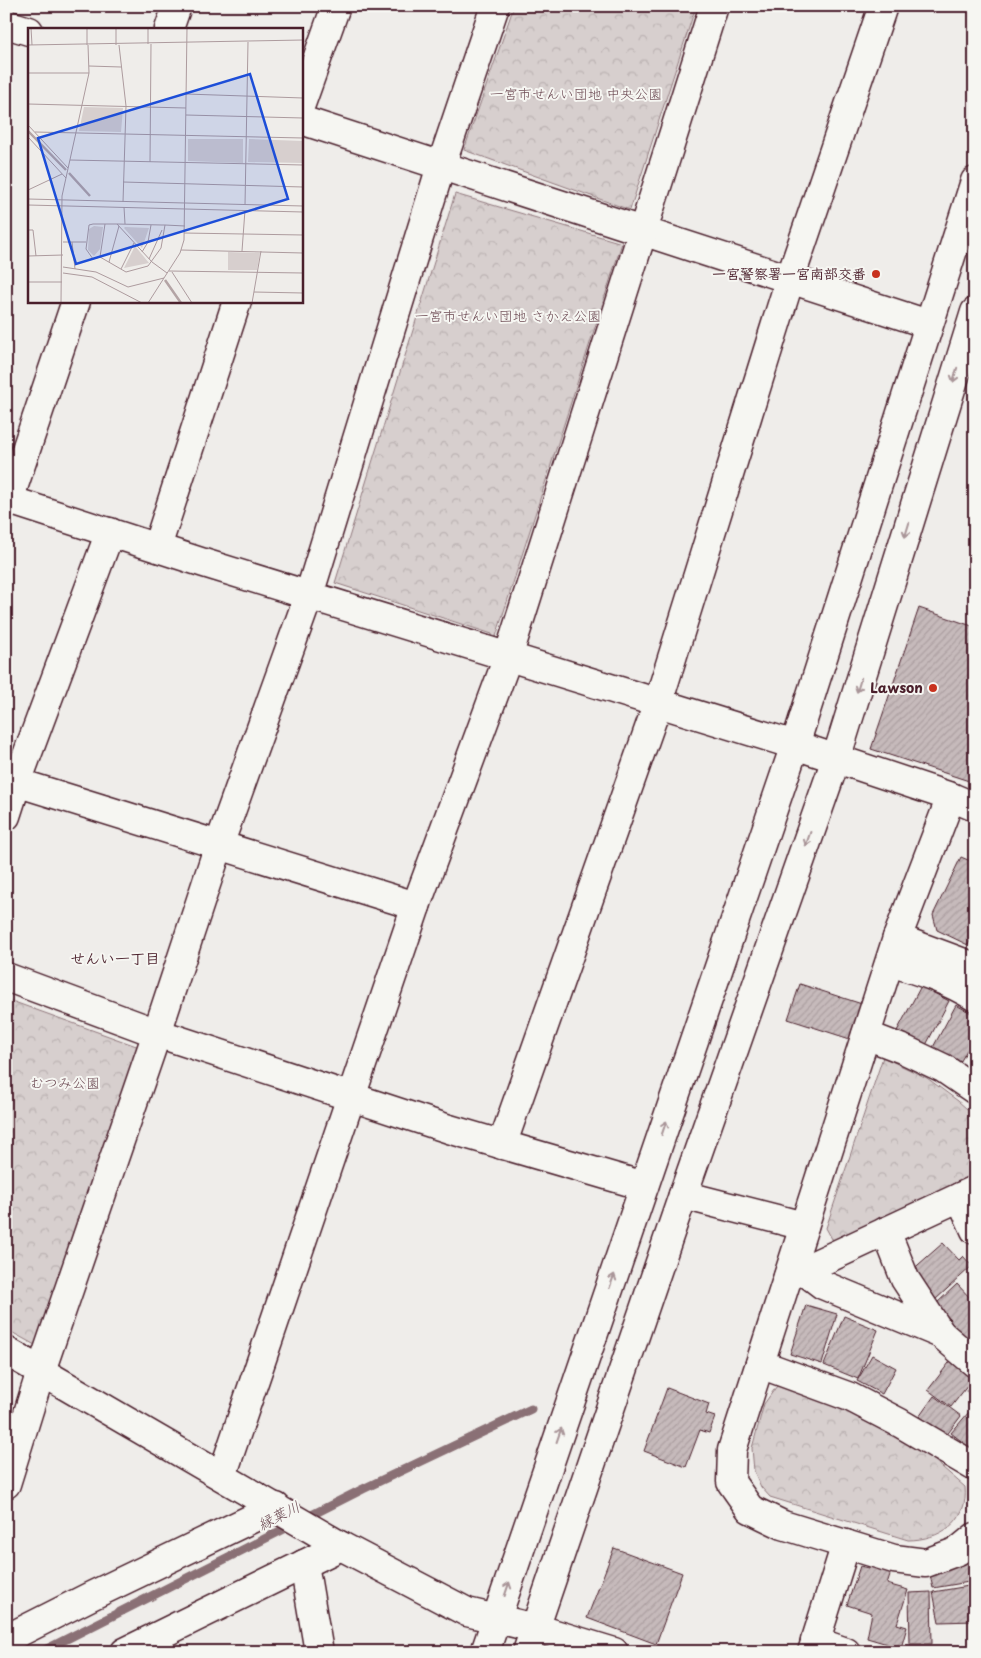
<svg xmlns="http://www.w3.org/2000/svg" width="981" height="1658" font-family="'Playpen Sans','Klee One',sans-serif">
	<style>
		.park { fill: url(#park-crowns); stroke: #90777c }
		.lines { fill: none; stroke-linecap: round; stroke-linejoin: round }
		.stream { stroke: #8a6f74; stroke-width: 9 }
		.building { fill: url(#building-hatch); stroke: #4a1f2b }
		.minor-casing { stroke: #4a1f2b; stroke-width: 31 }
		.tertiary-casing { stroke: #4a1f2b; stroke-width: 31 }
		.minor { stroke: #f6f6f2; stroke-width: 28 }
		.tertiary { stroke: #f6f6f2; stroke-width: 28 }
		.oneway { stroke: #a99598 }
		.poi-dot { fill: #c8321e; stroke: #f6f6f2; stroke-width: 2 }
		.labels { text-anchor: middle; stroke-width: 4; stroke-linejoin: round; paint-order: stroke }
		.park-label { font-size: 14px; fill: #6d4b54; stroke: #f6f6f2 }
		.poi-label { font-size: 14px; font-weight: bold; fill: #4a1f2b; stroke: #f6f6f2; text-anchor: end }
		.neighbourhood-label { font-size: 15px; font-weight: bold; fill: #4a1f2b; stroke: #f6f6f2 }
		.water-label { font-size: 15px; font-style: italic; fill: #6f4e56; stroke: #f6f6f2 }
		.inset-river { fill: none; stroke: #b4a4a5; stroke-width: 2.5 }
		.inset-road { fill: none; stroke: #ad9b9e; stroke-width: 1 }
		.view { fill: #1d4ed8; fill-opacity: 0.15; stroke: #1d4ed8; stroke-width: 2.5 }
		.inset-edge { fill: none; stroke: #4a1f2b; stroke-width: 2.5 }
	</style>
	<defs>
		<pattern id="park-crowns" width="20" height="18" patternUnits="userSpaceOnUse" patternTransform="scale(1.25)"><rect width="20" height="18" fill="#d7cfce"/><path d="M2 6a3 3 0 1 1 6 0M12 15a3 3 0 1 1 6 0" fill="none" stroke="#bab1b1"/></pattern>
		<pattern id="building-hatch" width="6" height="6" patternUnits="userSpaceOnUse" patternTransform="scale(1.25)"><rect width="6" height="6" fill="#c6babb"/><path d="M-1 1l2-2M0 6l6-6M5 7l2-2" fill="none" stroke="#ac9fa1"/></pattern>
	</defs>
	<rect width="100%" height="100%" fill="#efedea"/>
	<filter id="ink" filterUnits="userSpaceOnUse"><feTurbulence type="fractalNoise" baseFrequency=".02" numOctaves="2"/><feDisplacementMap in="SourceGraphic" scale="10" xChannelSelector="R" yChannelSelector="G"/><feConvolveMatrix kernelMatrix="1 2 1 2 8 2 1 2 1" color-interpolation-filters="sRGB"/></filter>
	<g filter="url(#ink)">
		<!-- park -->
		<g class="park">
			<polygon points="514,6 696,6 630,210 464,150"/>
			<polygon points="455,194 622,243 491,652 492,634 335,583"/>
			<polygon points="6,999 139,1047 35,1345 6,1329"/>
			<polygon points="883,1057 927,1078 958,1101 975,1116 975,1176 841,1242 832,1239 826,1228"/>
			<path d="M779 1383 847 1408 927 1454 965 1487C969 1522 939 1540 908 1540L770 1497 761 1487 754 1471 752 1448 764 1404Z"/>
		</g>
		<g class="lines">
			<!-- stream -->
			<polyline class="stream" points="41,1652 363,1489 531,1409"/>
		</g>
		<!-- building -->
		<g class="building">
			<polygon points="919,608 975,627 975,771 972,782 871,749"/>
			<polygon points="961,857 975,863 975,931 968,945 937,930 933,915"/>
			<polygon points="800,984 865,1005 853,1040 788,1019"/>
			<polygon points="921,986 949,1001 926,1045 897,1031"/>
			<polygon points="956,1005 975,1015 975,1036 958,1066 931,1051"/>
			<polygon points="943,1243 959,1260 963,1256 972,1266 935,1300 910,1272"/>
			<polygon points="957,1284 972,1300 975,1299 975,1347 948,1322 950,1319 936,1304"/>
			<polygon points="806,1305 837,1314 822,1364 790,1354"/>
			<polygon points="844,1316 878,1330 858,1379 824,1365"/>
			<polygon points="872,1355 896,1368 882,1394 857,1381"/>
			<polygon points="952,1359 975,1376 951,1407 928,1390"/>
			<polygon points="975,1382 975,1399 966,1391"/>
			<polygon points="667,1388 709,1404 706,1414 715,1417 709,1433 700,1430 686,1467 644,1451"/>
			<polygon points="934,1396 961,1416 946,1436 919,1417"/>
			<polygon points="975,1405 975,1443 970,1448 951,1433"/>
			<polygon points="614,1548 682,1573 656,1644 587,1618"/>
			<polygon points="969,1552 975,1568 975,1581 933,1588 928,1567"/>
			<polygon points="871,1558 893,1565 887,1584 908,1590 897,1624 907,1627 901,1648 867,1638 872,1613 847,1605 860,1566 868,1568"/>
			<polygon points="975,1585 975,1621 939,1622 933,1592"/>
			<polygon points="931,1592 932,1644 910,1644 909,1593"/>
		</g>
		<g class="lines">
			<!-- minor casing -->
			<g class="minor-casing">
				<g id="minor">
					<polyline points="6,24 29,31"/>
					<polyline points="169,29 177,6"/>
					<polyline points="301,104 336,6"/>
					<polyline points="301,120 928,324"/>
					<polyline points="9,500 76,301"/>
					<polyline points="157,547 237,301"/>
					<polyline points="6,779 416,906"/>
					<polyline points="951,797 897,938 732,1450 731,1482 750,1509 783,1525 894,1559 926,1563 958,1551 975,1537"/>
					<polyline points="6,816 17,782 110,532"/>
					<polyline points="897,938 975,967"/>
					<path d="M890 962C920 971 948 980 975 997"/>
					<polyline points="6,977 157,1033 449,1129 644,1186"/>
					<polyline points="866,1035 905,1050 943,1068 975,1090"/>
					<polyline points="502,1145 658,703 790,279 883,6"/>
					<polyline points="683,1195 804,1226"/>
					<polyline points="960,1197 975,1230"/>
					<polyline points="886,1231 905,1279 941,1334"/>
					<polyline points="803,1270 823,1285 941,1334 975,1363"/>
					<polyline points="788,1277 975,1190"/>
					<polyline points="6,1351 341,1546 467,1612 535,1628 614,1652"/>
					<polyline points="760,1364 850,1397 900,1423 975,1467"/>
					<polyline points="222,1476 416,906 508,657 714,6"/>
					<polyline points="6,1484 41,1371 157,1033 219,845 309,595 441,166 495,6"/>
					<polyline points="304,1564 319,1652"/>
					<polyline points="6,1639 91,1596 276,1507"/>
					<polyline points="815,1641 846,1652"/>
					<polyline points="125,1652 341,1546"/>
					<polyline points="812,1652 846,1544"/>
				</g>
			</g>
			<!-- tertiary casing -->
			<g class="tertiary-casing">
				<g id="tertiary">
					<polyline points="6,499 204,563 795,745 951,797 975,807"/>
					<polyline points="485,1652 795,745 975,181"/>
					<polyline points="527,1652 683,1195 836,759 975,312"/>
				</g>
			</g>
			<!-- minor -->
			<use href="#minor" class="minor"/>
			<!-- tertiary -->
			<use href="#tertiary" class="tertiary"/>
		</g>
		<!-- one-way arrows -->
		<defs><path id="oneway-shaft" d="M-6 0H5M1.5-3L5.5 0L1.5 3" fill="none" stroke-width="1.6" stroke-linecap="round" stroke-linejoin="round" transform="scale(1.25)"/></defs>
		<g class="oneway">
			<use href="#oneway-shaft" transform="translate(955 375) rotate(107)"/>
			<use href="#oneway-shaft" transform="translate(907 530) rotate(107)"/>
			<use href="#oneway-shaft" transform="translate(859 685) rotate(107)"/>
			<use href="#oneway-shaft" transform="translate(808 839) rotate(109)"/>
			<use href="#oneway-shaft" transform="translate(664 1128) rotate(-71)"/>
			<use href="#oneway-shaft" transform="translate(612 1281) rotate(-71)"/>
			<use href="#oneway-shaft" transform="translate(559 1435) rotate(-71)"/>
			<use href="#oneway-shaft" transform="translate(507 1589) rotate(-71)"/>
		</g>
	</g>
	<!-- markers -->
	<g class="poi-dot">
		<circle cx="876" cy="274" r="5"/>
		<circle cx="933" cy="688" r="5"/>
	</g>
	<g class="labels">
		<!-- park labels -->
		<g class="park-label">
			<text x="576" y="99">一宮市せんい団地 中央公園</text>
			<text x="508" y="321">一宮市せんい団地 さかえ公園</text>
			<text x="65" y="1088">むつみ公園</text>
		</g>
		<!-- poi labels -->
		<g class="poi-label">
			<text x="866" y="279">一宮警察署一宮南部交番</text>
			<text x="923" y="693">Lawson</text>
		</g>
		<!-- neighbourhood labels -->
		<g class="neighbourhood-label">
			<text x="115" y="964">せんい一丁目</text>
		</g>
		<!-- water labels -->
		<g class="water-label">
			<text transform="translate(279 1516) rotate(-27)" y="5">縁葉川</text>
		</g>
	</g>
	<!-- overview -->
	<g transform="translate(28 28)">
		<rect width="275" height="275" fill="#efedea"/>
		<path d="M56 79 95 80 93 104 51 103ZM160 111H215V135L160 133ZM221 111 275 113V135L220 134ZM66 198 75 199 72 221 66 228 60 222 61 201ZM97 199 121 200 114 220 96 200ZM107 218 121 235 96 240ZM200 224 232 225 229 242H200Z" fill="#d7cfce"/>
		<path class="inset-river" d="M0 103 38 142M41 145 62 168M137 252 153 275"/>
		<path class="inset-road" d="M3 0 4 17M59 0V17M88 0V17M120 0V16M0 17 275 12M91 17 98 78 95 174M61 38 93 39M0 45H61M158 66 275 70M0 76 158 80M158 87 275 90M0 97 40 140M7 104 275 110M0 109 38 150M42 132 275 137M122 134 123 16M95 154 275 159M0 162 34 146M0 171 275 178M0 177 275 184M217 177 220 14M96 179 97 196M77 196 72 229 65 231 58 221 61 197 65 196H89L134 197H137L157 198M89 196 124 234 139 245M0 202H5L8 228M156 205 275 207M35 214H58M44 214 47 241M153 222 275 225M214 223 217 182M114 224 120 214 123 197M0 228 35 227M72 229 98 244 120 238 133 220 137 197M121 231 134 202M81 234 91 198M35 239 68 244 100 259 136 250M93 241 106 215M141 243 275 245M144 244 164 275M35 245 64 249 114 275M0 254H34M226 264 275 265M33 275 34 168 61 45 60 17M120 275 152 225 156 212 159 0M224 275 233 223"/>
		<path class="view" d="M222 46 260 171 48 236 10 110Z"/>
		<rect width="275" height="275" class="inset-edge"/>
	</g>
	<!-- margin -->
	<rect width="981" height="1658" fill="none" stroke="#f6f6f2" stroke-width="25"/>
	<rect x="12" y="12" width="956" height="1633" fill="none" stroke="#4a1f2b" stroke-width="2" filter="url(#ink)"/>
</svg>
